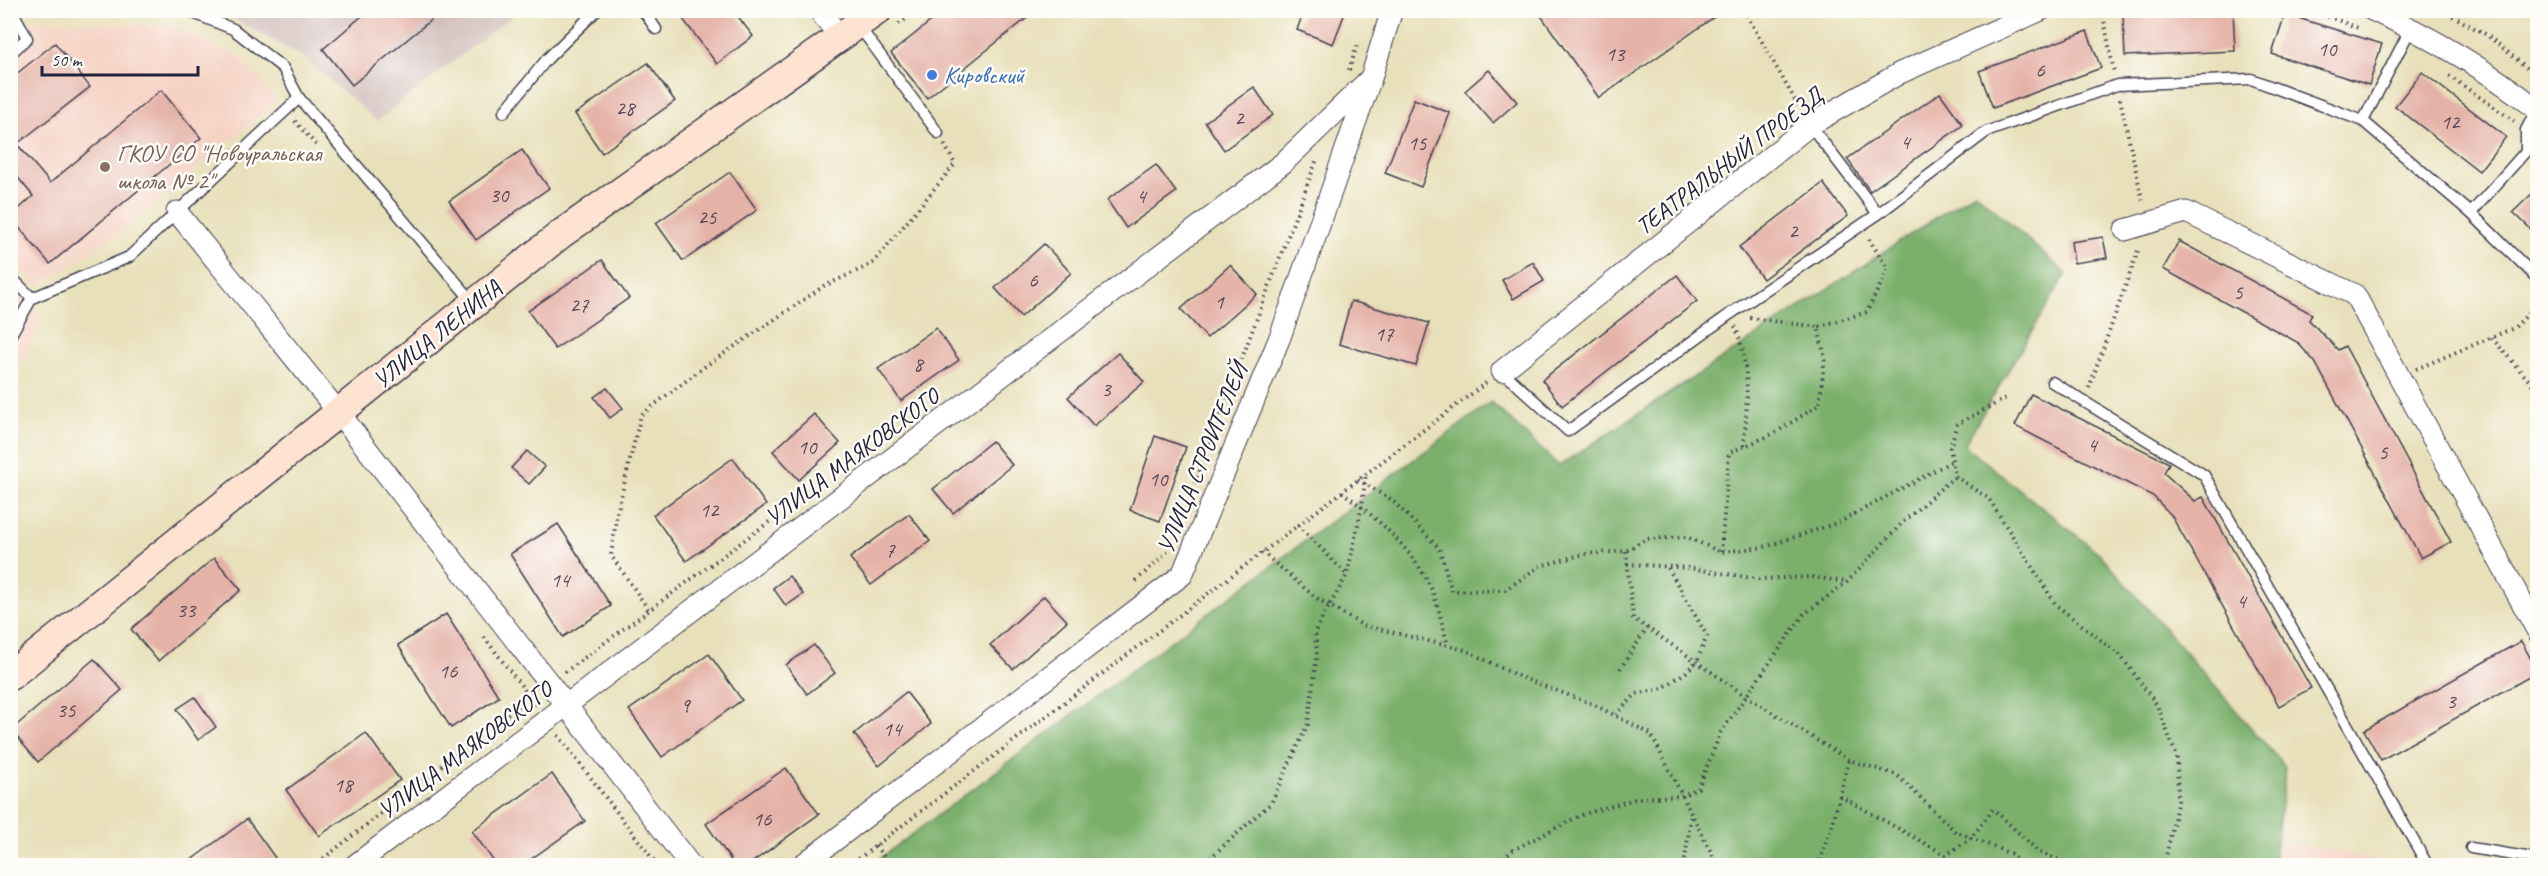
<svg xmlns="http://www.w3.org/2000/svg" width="2548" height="876" font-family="Caveat,sans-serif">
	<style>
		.built { fill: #f6d2c4 }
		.industrial { fill: #d1bfbe }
		.forest { fill: #7ab06c; stroke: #4e6954; stroke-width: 1.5 }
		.building { fill: #e5b2a8 }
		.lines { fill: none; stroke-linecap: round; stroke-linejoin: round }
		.service-casing { stroke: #403e4e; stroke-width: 13 }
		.minor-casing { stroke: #403e4e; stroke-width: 23 }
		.secondary-casing { stroke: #403e4e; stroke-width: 31 }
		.path { stroke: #403e4e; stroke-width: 4; stroke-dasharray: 1.5 4.5; stroke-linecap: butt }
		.service { stroke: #fff; stroke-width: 10 }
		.minor { stroke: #fff; stroke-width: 21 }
		.secondary { stroke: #fee3d2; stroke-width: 28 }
		.shop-dot { fill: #3f7fe0; stroke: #fdfcf7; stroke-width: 2 }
		.education-dot { fill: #8d6e63; stroke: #fdfcf7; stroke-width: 2 }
		.labels { text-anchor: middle; stroke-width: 5; stroke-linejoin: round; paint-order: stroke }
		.number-label { font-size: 21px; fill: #534656 }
		.shop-label { font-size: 24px; fill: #366cbe; stroke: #fdfcf7; text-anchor: start }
		.education-label { font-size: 24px; fill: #785e54; stroke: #fdfcf7; text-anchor: start }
		.street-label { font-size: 24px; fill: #22223b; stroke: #fdfcf7 }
	</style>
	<rect width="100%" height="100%" fill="#fdfcf7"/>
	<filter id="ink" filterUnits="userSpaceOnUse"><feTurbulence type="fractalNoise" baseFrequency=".0167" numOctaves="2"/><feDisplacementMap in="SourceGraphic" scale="12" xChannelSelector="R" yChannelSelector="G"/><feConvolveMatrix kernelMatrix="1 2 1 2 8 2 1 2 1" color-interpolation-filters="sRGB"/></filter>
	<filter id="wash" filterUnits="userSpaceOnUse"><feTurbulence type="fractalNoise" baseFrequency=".008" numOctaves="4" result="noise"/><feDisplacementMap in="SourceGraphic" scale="24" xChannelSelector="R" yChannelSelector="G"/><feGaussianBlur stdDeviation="1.35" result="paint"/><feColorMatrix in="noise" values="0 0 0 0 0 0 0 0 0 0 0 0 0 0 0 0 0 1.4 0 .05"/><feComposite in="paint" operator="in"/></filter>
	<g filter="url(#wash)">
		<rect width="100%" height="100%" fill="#e8e0ba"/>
		<!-- built -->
		<g class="built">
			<polygon points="33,20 171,27 240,57 277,101 120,233 37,287 11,257 11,40"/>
			<polygon points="11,285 43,320 11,382"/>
			<polygon points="2291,843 2389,862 2389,866 2263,866"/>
		</g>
		<!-- industrial -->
		<polygon class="industrial" points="220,11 518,11 377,121 302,56"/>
		<!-- forest -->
		<polygon class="forest" points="1975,192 2066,274 1964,445 2100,554 2286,768 2273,865 871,865 1491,402 1559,466"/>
		<g id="blocks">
			<!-- building -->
			<g class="building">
				<polygon points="369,10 443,10 352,85 323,49"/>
				<polygon points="676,10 733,10 753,36 717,64"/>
				<polygon points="945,10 1037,10 927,98 891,53"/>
				<polygon points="1304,10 1346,10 1333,44 1297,30"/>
				<polygon points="1537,10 1724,10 1599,98"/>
				<polygon points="2200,10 2233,10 2235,51 2125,56 2123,14"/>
				<polygon points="2285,14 2382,44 2369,85 2272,54"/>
				<polygon points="2087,31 2101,68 1993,108 1979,71"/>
				<polygon points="55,43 90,87 17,144 50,183 161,90 201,138 50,264 10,217 33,196 10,168 10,79"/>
				<polygon points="648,63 675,101 602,153 575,114"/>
				<polygon points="1489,70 1517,102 1493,123 1465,91"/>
				<polygon points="2422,72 2506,137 2479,171 2395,106"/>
				<polygon points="1254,87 1273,115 1224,150 1205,122"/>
				<polygon points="1940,93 1963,125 1870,191 1847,159"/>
				<polygon points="1414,99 1450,113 1421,187 1385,173"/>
				<polygon points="522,150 549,188 476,240 449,201"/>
				<polygon points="1156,165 1176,192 1126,228 1107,200"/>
				<polygon points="730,172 757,210 683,261 656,223"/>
				<polygon points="1823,183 1848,216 1763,279 1739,247"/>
				<polygon points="2538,188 2538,236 2513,212"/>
				<polygon points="2103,237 2107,258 2074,263 2071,242"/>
				<polygon points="2179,241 2312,314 2309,320 2338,350 2345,346 2451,542 2421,558 2315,362 2297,342 2163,269"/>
				<polygon points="1044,244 1071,273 1021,317 995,288"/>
				<polygon points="602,260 629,298 555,349 528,311"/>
				<polygon points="1533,262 1544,281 1513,299 1502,280"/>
				<polygon points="1230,265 1257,294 1207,338 1181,309"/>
				<polygon points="1677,275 1697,301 1562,406 1542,380"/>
				<polygon points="1351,301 1429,323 1416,366 1339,344"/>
				<polygon points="936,328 959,360 901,401 878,369"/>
				<polygon points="1118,353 1144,382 1094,426 1068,397"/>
				<polygon points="607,388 623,408 610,418 594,397"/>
				<polygon points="2031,394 2169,463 2164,473 2195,501 2203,497 2311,688 2279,706 2171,515 2153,496 2015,426"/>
				<polygon points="814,414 840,443 799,480 773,451"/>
				<polygon points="1155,436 1186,447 1160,521 1130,510"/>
				<polygon points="992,441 1012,465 953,513 933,489"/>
				<polygon points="527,451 545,467 529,484 511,468"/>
				<polygon points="733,458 766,505 686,561 653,515"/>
				<polygon points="909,514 930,541 871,585 850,558"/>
				<polygon points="558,524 611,606 563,637 510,554"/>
				<polygon points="214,558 241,590 158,661 131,629"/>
				<polygon points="789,576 803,594 786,606 773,588"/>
				<polygon points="1044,596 1067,621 1013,669 990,645"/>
				<polygon points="446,614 499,697 451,728 398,645"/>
				<polygon points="2521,641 2538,672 2381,760 2364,730"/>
				<polygon points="814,645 835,673 807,694 786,665"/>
				<polygon points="709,654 742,700 662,757 629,710"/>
				<polygon points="94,659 122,690 38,762 11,730"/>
				<polygon points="906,692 931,724 879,766 854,734"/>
				<polygon points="195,697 216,727 198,740 177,709"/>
				<polygon points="366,733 400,780 319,836 286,790"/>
				<polygon points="786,768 819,814 747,866 735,866 706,824"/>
				<polygon points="552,774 585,821 521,866 497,866 472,831"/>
				<polygon points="247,819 281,866 183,866"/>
			</g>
		</g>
	</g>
	<g filter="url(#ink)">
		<use href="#blocks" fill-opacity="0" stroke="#403e4e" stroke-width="1.5"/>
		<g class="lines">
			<!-- service casing -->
			<g class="service-casing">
				<g id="service">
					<polyline points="186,10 233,29 283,68 299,98"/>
					<polyline points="643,10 656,29"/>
					<polyline points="858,25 938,133"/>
					<polyline points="2411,28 2363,121 2471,213"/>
					<polyline points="10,54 27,38 12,10"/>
					<polyline points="2538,107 2526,130 2526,151 2471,213 2538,279"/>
					<polyline points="504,112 547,59 597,10"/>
					<polyline points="1810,125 1878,214"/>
					<polyline points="10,276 32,298 129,257 299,98 474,303"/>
					<polyline points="10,336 32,298"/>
					<polyline points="1502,371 1568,431 1730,314 1878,214 1986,132 2117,85 2251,79 2363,121"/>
					<polyline points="2052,382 2204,475 2428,866"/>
					<polyline points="2471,848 2538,859"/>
				</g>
			</g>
			<!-- minor casing -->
			<g class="minor-casing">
				<g id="minor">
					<polyline points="819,10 840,37"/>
					<path d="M2372 10C2432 37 2486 69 2538 110"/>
					<polyline points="177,212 339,413 691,866"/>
					<polyline points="2125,230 2186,212 2355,295 2538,632"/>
					<polyline points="1502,371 1810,125 1900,73 2041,10"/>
					<polyline points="354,866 1283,163 1371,78"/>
					<polyline points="801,866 1182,575 1280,337 1371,78 1392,10"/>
				</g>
			</g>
			<!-- secondary casing -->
			<g class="secondary-casing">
				<polyline id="secondary" points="10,676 561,234 878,10"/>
			</g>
			<!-- path -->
			<g class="path">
				<polyline points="1744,10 1800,109"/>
				<polyline points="2102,10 2114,72"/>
				<polyline points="2311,10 2361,29"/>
				<polyline points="2442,10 2487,35 2538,77"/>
				<polyline points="2058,14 2078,10"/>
				<polyline points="899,24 918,10"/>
				<polyline points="1349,70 1357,46"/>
				<polyline points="2449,76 2514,121"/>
				<polyline points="2120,99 2143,203"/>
				<polyline points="295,121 316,145"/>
				<polyline points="1750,318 1818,327"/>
				<path d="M1735 326C1751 366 1747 404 1744 446"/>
				<polyline points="2492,338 2538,391"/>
				<polyline points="2416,369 2514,328 2538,304"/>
				<polyline points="2089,388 2139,248"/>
				<polyline points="2005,399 1957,424 1950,448 1955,476 1989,499 2056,605 2120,655 2157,705 2177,757 2178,800 2164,866"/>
				<polyline points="1358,480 1392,500 1439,548 1452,591 1505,590 1540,566 1584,554 1626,551 1645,539 1687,537 1721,552 1764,547 1840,522 1952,461"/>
				<polyline points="1195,483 1317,159"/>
				<path d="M1342 492C1376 517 1419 554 1434 596 1440 612 1443 629 1448 645"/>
				<polyline points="1298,525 1347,575"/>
				<polyline points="1626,551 1633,618 1746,696 1849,760 1897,775 1955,831 2011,854 2021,866"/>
				<polyline points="1262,552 1315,597 1362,625 1465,650 1520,677 1595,705 1651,734 1718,866"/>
				<polyline points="1721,552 1729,453 1775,433 1819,405 1825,358 1818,327 1867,312 1888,269 1867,236"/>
				<polyline points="1627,564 1689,568 1758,579 1811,577 1847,582"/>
				<polyline points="1136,581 1168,551"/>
				<polyline points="648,609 611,555 617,513 641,415 704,367 824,286 872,264 955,164 944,144"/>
				<polyline points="484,637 536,705"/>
				<polyline points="1620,669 1647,628"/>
				<polyline points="565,672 803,497"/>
				<polyline points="1616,715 1636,694 1663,688 1686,672 1697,661 1707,636 1667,566"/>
				<polyline points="558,735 658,866"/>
				<polyline points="1840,796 1946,855 1971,838 1993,809 2039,852 2075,866"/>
				<polyline points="875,846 892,866"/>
				<polyline points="314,866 534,693"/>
				<polyline points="771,866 782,857"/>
				<polyline points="849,866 1487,382"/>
				<polyline points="1201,866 1271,803 1308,724 1317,655 1315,631 1347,575 1362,506 1366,473"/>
				<polyline points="1494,866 1513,850 1581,815 1638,798 1681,796 1698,788 1721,732 1804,614 1847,582 1903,522 1955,476"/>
				<polyline points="1684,866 1691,816"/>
				<polyline points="1818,866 1833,822 1849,760"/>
			</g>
			<!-- service -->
			<use href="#service" class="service"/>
			<!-- minor -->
			<use href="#minor" class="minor"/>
			<!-- secondary -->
			<use href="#secondary" class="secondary"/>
		</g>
	</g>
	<!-- markers -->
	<circle class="shop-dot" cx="932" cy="75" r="6"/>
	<circle class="education-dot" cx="105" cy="167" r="6"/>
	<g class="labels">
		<!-- number labels -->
		<g class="number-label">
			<text x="2327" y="56">10</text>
			<text x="1615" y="61">13</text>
			<text x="2040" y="77">6</text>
			<text x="625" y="115">28</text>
			<text x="1239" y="125">2</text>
			<text x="2450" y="129">12</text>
			<text x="1905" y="149">4</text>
			<text x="1417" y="150">15</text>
			<text x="499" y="202">30</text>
			<text x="1141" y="203">4</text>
			<text x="707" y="224">25</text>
			<text x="1793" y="238">2</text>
			<text x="1033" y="287">6</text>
			<text x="2238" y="299">5</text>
			<text x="1219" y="309">1</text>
			<text x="579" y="312">27</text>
			<text x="1384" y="341">17</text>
			<text x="918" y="371">8</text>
			<text x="1106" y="396">3</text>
			<text x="2092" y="452">4</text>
			<text x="807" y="454">10</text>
			<text x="2383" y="459">5</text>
			<text x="1158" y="486">10</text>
			<text x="709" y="517">12</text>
			<text x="890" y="557">7</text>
			<text x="560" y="587">14</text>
			<text x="2241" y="608">4</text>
			<text x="186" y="617">33</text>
			<text x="448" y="678">16</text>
			<text x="2451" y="708">3</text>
			<text x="685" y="712">9</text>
			<text x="66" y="717">35</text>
			<text x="892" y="736">14</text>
			<text x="343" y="792">18</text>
			<text x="762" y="826">16</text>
		</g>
		<!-- shop labels -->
		<g class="shop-label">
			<text x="944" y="83">Кировский</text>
		</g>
		<!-- education labels -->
		<g class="education-label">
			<text x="117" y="161">ГКОУ СО "Новоуральская<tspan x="117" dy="28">школа № 2"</tspan></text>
		</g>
		<!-- street labels -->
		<g class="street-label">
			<text transform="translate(1729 161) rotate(-37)" y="8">ТЕАТРАЛЬНЫЙ ПРОЕЗД</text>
			<text transform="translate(437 334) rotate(-39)" y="8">УЛИЦА ЛЕНИНА</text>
			<text transform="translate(852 457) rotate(-37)" y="8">УЛИЦА МАЯКОВСКОГО</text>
			<text transform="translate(1202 458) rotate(-68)" y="8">УЛИЦА СТРОИТЕЛЕЙ</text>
			<text transform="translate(465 750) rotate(-37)" y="8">УЛИЦА МАЯКОВСКОГО</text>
		</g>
	</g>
	<!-- margin -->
	<rect width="2548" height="876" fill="none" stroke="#fdfcf7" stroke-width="36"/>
	<!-- scale -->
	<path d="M42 66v9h156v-9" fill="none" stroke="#22223b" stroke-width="3"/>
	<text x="51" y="66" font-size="18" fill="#22223b" stroke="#fdfcf7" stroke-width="4.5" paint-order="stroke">50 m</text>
</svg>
